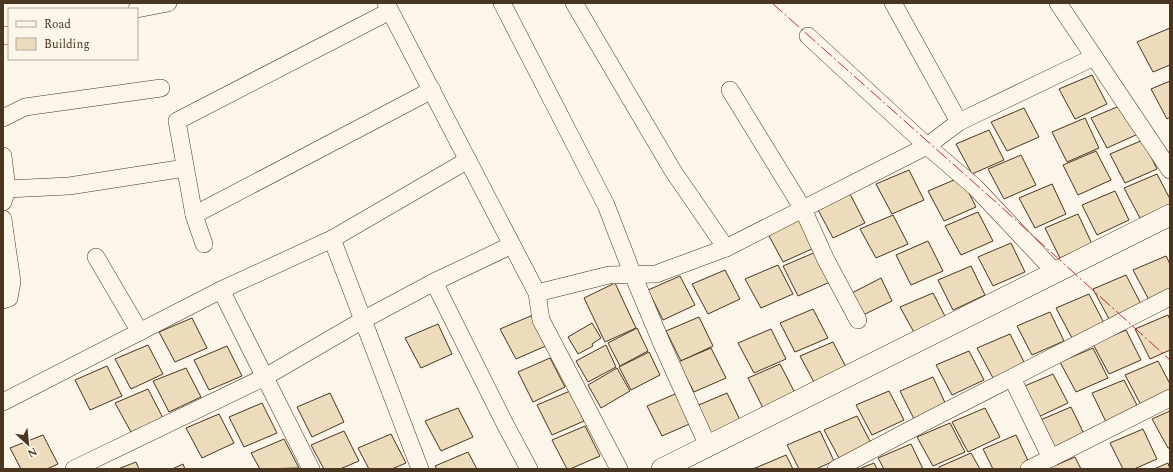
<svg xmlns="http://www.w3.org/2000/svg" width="1173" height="472" font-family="Spectral,serif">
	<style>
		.building { fill: #ecdcbc; stroke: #4a3520 }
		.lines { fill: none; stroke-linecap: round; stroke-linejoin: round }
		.minor-casing { stroke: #4a3520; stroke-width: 18 }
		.tertiary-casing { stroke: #4a3520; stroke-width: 22 }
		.minor { stroke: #fbf6e9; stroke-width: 17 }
		.tertiary { stroke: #fbf6e9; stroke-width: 21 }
		.power { stroke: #c62828; stroke-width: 1; stroke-dasharray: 14 3 2 3; stroke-linecap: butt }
	</style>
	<rect width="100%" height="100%" fill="#fbf6e9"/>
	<!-- building -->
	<g class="building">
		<polygon points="1170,28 1170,65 1153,72 1137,42"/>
		<polygon points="1092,75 1107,104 1075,119 1059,89"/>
		<polygon points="1170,81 1170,117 1167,119 1151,89"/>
		<polygon points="1124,104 1138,134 1107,148 1091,118"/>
		<polygon points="1024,108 1039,137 1007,151 991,122"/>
		<polygon points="1085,118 1099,148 1067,162 1052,132"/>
		<polygon points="989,130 1004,160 972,174 956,144"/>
		<polygon points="1143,140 1157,169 1125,183 1110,154"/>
		<polygon points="1096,151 1111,180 1078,195 1063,165"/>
		<polygon points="1021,155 1036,185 1004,199 988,169"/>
		<polygon points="909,170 924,200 892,214 876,184"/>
		<polygon points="1157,174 1170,199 1170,204 1140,218 1124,188"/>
		<polygon points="961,177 976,207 944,221 928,191"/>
		<polygon points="1052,184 1066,214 1035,228 1019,198"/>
		<polygon points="1115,191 1129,220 1097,235 1082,205"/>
		<polygon points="850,194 865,223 833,238 817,208"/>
		<polygon points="978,212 993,241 961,255 945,226"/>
		<polygon points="1078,214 1092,244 1060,258 1045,228"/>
		<polygon points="893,215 908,244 876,258 860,229"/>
		<polygon points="800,218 814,248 783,262 767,232"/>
		<polygon points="928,241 943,271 911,285 896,255"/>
		<polygon points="1011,243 1025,272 993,286 978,257"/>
		<polygon points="816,252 830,282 798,296 783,266"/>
		<polygon points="1166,256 1170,264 1170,290 1149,300 1133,270"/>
		<polygon points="778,265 793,294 761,308 745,279"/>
		<polygon points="971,266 985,295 953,310 938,280"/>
		<polygon points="725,270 740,299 708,314 692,284"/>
		<polygon points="1126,275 1141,304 1109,319 1093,289"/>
		<polygon points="680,276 695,305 663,320 648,290"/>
		<polygon points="881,278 892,301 861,316 850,294"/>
		<polygon points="615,283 636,328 605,342 584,298"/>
		<polygon points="933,293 948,322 916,336 900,307"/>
		<polygon points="1089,294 1104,323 1072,338 1056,308"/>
		<polygon points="813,309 828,338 795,352 780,323"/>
		<polygon points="1050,312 1064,341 1032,355 1017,326"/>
		<polygon points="533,315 548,345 516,359 500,329"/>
		<polygon points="1168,315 1170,320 1170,350 1150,359 1135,329"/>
		<polygon points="699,317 713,346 681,361 666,331"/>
		<polygon points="192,318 207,348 175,362 159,332"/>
		<polygon points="592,323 601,338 592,344 593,346 578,354 568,337"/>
		<polygon points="438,324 452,354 421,368 405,338"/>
		<polygon points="637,328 648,351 620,366 608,343"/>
		<polygon points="771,329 786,359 754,373 738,343"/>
		<polygon points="1126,330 1141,360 1109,374 1093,344"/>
		<polygon points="1010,334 1025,364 993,378 977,348"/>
		<polygon points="833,342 848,371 816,386 800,356"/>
		<polygon points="148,345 163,374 131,389 115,359"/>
		<polygon points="606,345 616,367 588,382 576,361"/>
		<polygon points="227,346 242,376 209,390 194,360"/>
		<polygon points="711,348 726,378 694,392 678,362"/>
		<polygon points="1093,348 1108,378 1076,392 1060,362"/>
		<polygon points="969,351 984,380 952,395 936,365"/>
		<polygon points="649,352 660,375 631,390 619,367"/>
		<polygon points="550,358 565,387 533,402 518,372"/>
		<polygon points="1158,361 1170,384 1170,392 1141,405 1125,375"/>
		<polygon points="780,364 795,393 763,408 748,378"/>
		<polygon points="107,366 122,396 90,410 75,380"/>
		<polygon points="186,368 201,397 169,412 153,381"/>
		<polygon points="617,368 630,391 601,408 588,385"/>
		<polygon points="1053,374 1068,403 1036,418 1020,388"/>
		<polygon points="933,377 947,407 915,421 900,391"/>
		<polygon points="1124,380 1139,409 1107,424 1092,393"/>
		<polygon points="148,389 163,418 131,432 115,403"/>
		<polygon points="570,391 584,421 552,435 537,405"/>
		<polygon points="889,391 904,420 872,435 856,405"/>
		<polygon points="680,392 694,422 662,436 647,406"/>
		<polygon points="330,393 344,422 312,437 297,407"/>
		<polygon points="727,393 741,422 709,437 694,407"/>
		<polygon points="262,403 277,433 244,447 229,417"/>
		<polygon points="1071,407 1085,436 1053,450 1038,421"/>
		<polygon points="458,408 473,437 441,451 425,421"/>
		<polygon points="985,408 1000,437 968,452 952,422"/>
		<polygon points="1170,411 1170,448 1168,448 1152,419"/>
		<polygon points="219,414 234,443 202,458 186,428"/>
		<polygon points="857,416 872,445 840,460 824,430"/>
		<polygon points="950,423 965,452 933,466 917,437"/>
		<polygon points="585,426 600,456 570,469 567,469 552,440"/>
		<polygon points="1143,429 1157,459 1134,469 1123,469 1110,443"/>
		<polygon points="344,431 359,461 340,469 324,469 311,445"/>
		<polygon points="820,431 834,461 816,469 799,469 787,445"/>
		<polygon points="391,434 406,463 392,469 369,469 358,448"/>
		<polygon points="43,435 58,464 47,469 21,469 10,448"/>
		<polygon points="1016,435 1030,465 1020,469 993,469 983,449"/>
		<polygon points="284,439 299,468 260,469 251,453"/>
		<polygon points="911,444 923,469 884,469 878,458"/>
		<polygon points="468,452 477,469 437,469 435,466"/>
		<polygon points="971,453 980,469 940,469 939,467"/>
		<polygon points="786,455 793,469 753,469"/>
		<polygon points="1075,457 1081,469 1047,469"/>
		<polygon points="136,462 139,469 118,469"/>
		<polygon points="874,463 877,469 859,469"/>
		<polygon points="1168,463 1170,469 1154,469"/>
		<polygon points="183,464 185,469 172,469"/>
	</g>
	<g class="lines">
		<!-- minor casing -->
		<g class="minor-casing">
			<g id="minor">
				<polyline points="386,3 537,293 541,320 619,469"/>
				<polyline points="502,3 606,205 633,275 662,344 708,446"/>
				<polyline points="574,3 673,171 726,248"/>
				<polyline points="893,3 959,122"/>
				<polyline points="1058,3 1170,170"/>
				<polyline points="137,9 168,3"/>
				<polyline points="390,11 177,121 194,215 432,90"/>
				<polyline points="3,36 9,35"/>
				<polyline points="808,36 927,146 975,187 1055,272"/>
				<polyline points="730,90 803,209 826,260 858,320"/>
				<polyline points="3,118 25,107 161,88"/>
				<polyline points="3,156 7,189 3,202"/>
				<polyline points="7,189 69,186 185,168"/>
				<polyline points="194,215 204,244"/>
				<polyline points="3,219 12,282 9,298 3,300"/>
				<polyline points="96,257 140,332"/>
				<polyline points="434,282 505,424 529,469"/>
				<polyline points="537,293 609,275 656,274 726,248 927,146 959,122 1094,57"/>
				<polyline points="1012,378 1051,458"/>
				<polyline points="3,402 221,290"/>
				<polyline points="74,469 265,377 363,320 434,282 512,245"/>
				<polyline points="311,469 221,290 332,239"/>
				<polyline points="420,469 332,239 468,160"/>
				<polyline points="836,469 927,421 1170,297"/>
				<polyline points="1029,469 1170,398"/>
			</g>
		</g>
		<!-- tertiary casing -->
		<g class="tertiary-casing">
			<polyline id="tertiary" points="662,469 1170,215"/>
		</g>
		<!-- minor -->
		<use href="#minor" class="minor"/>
		<!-- tertiary -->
		<use href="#tertiary" class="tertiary"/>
		<!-- power -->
		<polyline class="power" points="772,3 998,204 1170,360"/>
	</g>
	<!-- border -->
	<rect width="1173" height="472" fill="none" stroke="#4a3520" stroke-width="8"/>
	<!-- legend -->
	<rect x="8" y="8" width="130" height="52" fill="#fbf6e9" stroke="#b4a999"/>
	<rect x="16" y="21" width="20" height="6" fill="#fbf6e9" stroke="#b4a999"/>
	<text x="44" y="28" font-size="12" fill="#4a3520">Road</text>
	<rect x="16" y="38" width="20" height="12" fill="#ecdcbc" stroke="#b4a999"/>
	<text x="44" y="48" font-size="12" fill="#4a3520">Building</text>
	<!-- north arrow -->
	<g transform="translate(28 444) rotate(153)" stroke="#fbf6e9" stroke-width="3" paint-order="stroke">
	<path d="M0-3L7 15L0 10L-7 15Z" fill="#4a3520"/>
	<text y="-6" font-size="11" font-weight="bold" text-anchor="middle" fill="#4a3520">N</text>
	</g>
</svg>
